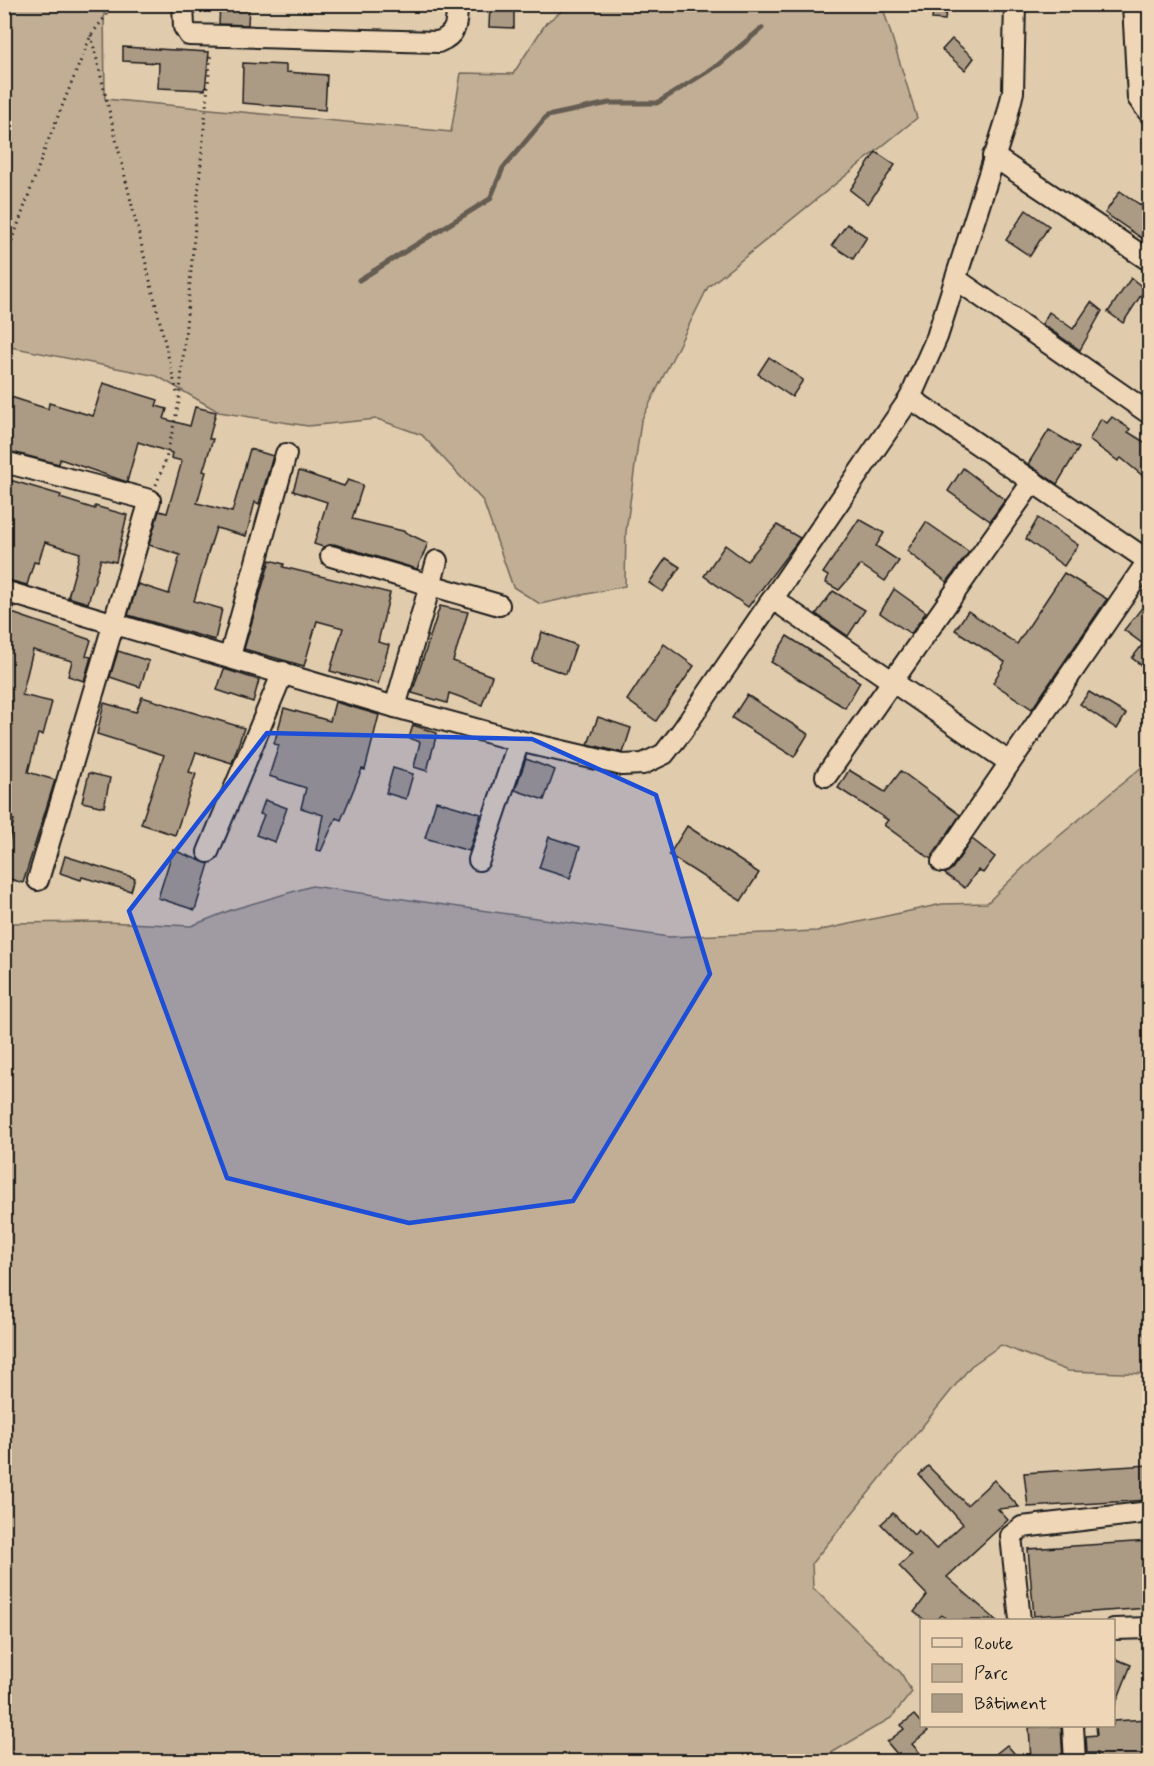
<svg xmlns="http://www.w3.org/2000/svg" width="1154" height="1766" font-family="Mynerve,sans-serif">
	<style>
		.green { fill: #c1ae95; stroke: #6e6558; stroke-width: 1.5 }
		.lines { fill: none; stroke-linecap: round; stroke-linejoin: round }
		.stream { stroke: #655d51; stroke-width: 5 }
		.building { fill: #ab9a84; stroke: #1c1c1c; stroke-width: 1.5 }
		.minor-casing { stroke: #1c1c1c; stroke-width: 24 }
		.path { stroke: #1c1c1c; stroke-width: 3; stroke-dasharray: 1.5 4.5; stroke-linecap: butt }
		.minor { stroke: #eed6b6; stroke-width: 20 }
		.marked { fill: #1d4ed8; fill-opacity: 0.2; stroke: #1d4ed8; stroke-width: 4.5; stroke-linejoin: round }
	</style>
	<rect width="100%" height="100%" fill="#e1cbad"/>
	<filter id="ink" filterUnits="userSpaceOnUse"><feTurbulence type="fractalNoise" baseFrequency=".0167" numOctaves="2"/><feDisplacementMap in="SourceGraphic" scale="12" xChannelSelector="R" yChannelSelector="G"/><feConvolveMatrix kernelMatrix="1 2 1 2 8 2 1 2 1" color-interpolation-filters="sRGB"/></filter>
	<g filter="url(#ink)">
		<!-- green -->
		<g class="green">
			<polygon points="4,5 104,5 105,99 451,132 461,73 513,74 546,23 570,5 882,5 917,118 708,287 641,421 626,532 625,586 540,604 513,587 483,501 422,435 377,419 308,426 219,412 157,376 5,346"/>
			<polygon points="1149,761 1149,1374 1068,1371 1001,1345 971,1366 812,1563 813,1588 901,1673 912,1692 891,1718 816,1762 5,1761 5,923 105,922 191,926 231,910 312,886 669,937 817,931 942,904 987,903 1034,857"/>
		</g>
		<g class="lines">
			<!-- stream -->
			<polyline class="stream" points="359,280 490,199 503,168 547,116 609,103 657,103 718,65 762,28"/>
		</g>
		<!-- building -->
		<g class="building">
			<polygon points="220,4 249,4 248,25 219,24"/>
			<polygon points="490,4 514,4 514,28 489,27"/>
			<polygon points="934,4 947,4 945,20 932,19"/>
			<polygon points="952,39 974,58 965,70 942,50"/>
			<polygon points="123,47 209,52 205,90 158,88 159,63 123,61"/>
			<polygon points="243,63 286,65 286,72 327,75 325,110 242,103"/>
			<polygon points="876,152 895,165 868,204 850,190"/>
			<polygon points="1120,191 1149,211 1149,243 1105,213"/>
			<polygon points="1026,210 1049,226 1030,256 1006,240"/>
			<polygon points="847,224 867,237 853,259 832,245"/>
			<polygon points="1131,278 1145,289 1123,323 1108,312"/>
			<polygon points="1091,302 1102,311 1080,350 1042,324 1049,312 1073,329"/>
			<polygon points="769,357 803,380 792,397 758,374"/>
			<polygon points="103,383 158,400 156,406 167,409 164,419 190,426 195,407 216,412 209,439 213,439 203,471 206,472 197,503 232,512 250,449 273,456 259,504 255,502 246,536 216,528 208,553 194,601 222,609 215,640 128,615 138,584 169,594 180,555 149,545 159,511 167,513 182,461 171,458 172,453 138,442 127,482 60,459 59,464 4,450 4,417 11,397 48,409 49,403 93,416"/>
			<polygon points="1112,417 1130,429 1128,432 1149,445 1149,481 1121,458 1118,461 1089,440 1101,419 1107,423"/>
			<polygon points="1049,430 1079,448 1057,484 1028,464"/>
			<polygon points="963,468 1005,500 990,521 948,491"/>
			<polygon points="299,471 344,486 348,480 363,485 352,519 403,531 428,543 417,569 334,544 323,547 314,544 327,502 293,491"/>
			<polygon points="10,480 61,495 60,498 95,509 95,506 127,515 116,562 101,559 88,603 68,597 80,553 45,542 38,563 34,562 27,585 4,579 4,498"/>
			<polygon points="1038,518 1078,545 1064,566 1026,539"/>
			<polygon points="859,519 884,533 876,546 899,561 885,581 861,565 839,590 826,583 828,576 823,573"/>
			<polygon points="926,522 969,552 947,582 907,551"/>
			<polygon points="777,525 800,538 748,607 704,576 725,545 747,561"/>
			<polygon points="666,558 680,567 663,592 649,583"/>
			<polygon points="270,560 284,564 283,567 390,593 378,642 389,645 378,684 330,671 343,628 317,621 304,666 244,649"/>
			<polygon points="1064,573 1107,599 1032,709 993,683 1005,662 955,630 968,611 1017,644"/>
			<polygon points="894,589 926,612 911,634 880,613"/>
			<polygon points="833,591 865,610 848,636 816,614"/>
			<polygon points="1149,599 1149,671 1132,658 1143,644 1124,630"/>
			<polygon points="4,604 14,607 12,613 91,640 86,656 91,657 84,681 68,676 72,661 33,650 22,695 52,702 43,735 38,734 28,772 55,780 23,883 4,877 4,861 14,820 4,819"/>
			<polygon points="440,606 468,612 453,661 492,676 482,705 449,693 447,703 412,693"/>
			<polygon points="542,632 576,645 566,674 532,662"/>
			<polygon points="787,636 860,682 845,708 771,662"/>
			<polygon points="664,644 694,666 656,721 627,700"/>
			<polygon points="118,651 149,661 140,687 110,677"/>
			<polygon points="224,669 259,680 253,702 217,690"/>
			<polygon points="1089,692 1126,714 1117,729 1080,704"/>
			<polygon points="747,695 808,734 794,757 732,718"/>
			<polygon points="142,697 244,728 232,763 196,752 189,772 196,774 175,835 141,824 164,755 97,734 104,703 136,712"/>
			<polygon points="335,702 379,715 365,770 362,769 341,820 336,818 321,851 316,850 323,815 301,808 306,788 269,776 279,745 274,744 284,708 330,721"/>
			<polygon points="598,717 631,728 623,753 588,744"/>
			<polygon points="413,725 437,733 427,771 414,767 420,742 409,738"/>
			<polygon points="526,759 555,770 544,800 515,790"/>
			<polygon points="393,768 413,774 406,799 386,793"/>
			<polygon points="849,770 885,792 901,771 960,815 931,859 884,825 888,820 838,788"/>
			<polygon points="89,773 110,778 104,807 82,802"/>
			<polygon points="265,800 287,808 275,842 256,835 264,815 260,814"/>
			<polygon points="436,801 481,814 469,851 425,838"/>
			<polygon points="687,826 759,873 741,901 669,855"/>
			<polygon points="549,837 580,847 570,878 539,868"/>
			<polygon points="972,839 995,857 983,873 978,870 965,888 945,874 952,869"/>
			<polygon points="173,850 209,864 195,910 158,898"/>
			<polygon points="65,856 135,878 131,891 82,877 81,880 60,873"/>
			<polygon points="1149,1465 1149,1500 1028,1507 1024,1473"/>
			<polygon points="928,1466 967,1505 994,1480 1019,1507 998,1509 1008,1520 947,1577 996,1620 948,1620 941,1615 936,1620 925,1620 914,1612 927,1595 899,1566 911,1555 881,1524 893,1513 914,1535 918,1530 936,1549 963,1524 919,1475"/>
			<polygon points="1149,1541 1149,1608 1034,1616 1028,1549"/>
			<polygon points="1113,1658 1131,1665 1114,1708 1113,1708"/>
			<polygon points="914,1715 928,1731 912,1744 927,1761 903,1761 887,1742 904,1729 901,1725"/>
			<polygon points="1149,1719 1149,1761 1098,1761 1097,1753 1087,1753 1086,1736 1097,1735 1096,1725 1113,1725 1113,1721"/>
			<polygon points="1061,1726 1063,1761 1031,1761 1029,1727"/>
			<polygon points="1007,1745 1021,1761 987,1761"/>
		</g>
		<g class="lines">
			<!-- minor casing -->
			<g class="minor-casing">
				<g id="minor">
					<path d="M183 4 184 27 189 35 438 42C457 35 457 23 457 4"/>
					<polyline points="1133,4 1138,98 1150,114"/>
					<polyline points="993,156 1150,261"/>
					<polyline points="956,279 1150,414"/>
					<polyline points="910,398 1150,562"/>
					<polyline points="4,462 150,500 38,880"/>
					<polyline points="331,556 499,605"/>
					<polyline points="4,591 395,707 519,741 622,765 643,764 664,754 682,731 910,398 937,337 1006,121 1013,92 1015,4"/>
					<polyline points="773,599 1009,762"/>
					<polyline points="230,656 286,454"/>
					<polyline points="395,707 437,561"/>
					<polyline points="826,776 1033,481"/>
					<polyline points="208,852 283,672"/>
					<polyline points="479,860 519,741"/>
					<polyline points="942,862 1150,558"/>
					<polyline points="1020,1620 1011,1536 1022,1527 1150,1512"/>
					<polyline points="1114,1629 1150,1628"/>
					<polyline points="1073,1726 1075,1762"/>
				</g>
			</g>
			<!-- path -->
			<g class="path">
				<polyline points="91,35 178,397"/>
				<polyline points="4,264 46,146 91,35 115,4"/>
				<polyline points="156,485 166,459 179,402 211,52"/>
			</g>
			<!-- minor -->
			<use href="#minor" class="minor"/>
		</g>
	</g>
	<!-- marked area -->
	<path class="marked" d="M267 733 532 739 656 795 710 974 573 1201 409 1223 227 1178 129 911Z"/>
	<!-- margin -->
	<rect width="1154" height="1766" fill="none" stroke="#eed6b6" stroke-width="24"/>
	<rect x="12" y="12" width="1130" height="1742" fill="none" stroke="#1c1c1c" stroke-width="2" filter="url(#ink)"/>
	<!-- legend -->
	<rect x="920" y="1619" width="195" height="108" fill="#eed6b6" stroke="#9a8c78" stroke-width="1.5"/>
	<rect x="932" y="1638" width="30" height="9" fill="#eed6b6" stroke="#9a8c78" stroke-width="1.5"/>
	<text x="974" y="1649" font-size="18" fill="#1c1c1c">Route</text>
	<rect x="932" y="1664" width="30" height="18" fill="#c1ae95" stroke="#9a8c78" stroke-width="1.5"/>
	<text x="974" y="1679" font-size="18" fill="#1c1c1c">Parc</text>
	<rect x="932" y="1694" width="30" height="18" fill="#ab9a84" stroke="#9a8c78" stroke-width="1.5"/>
	<text x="974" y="1709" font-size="18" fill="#1c1c1c">Bâtiment</text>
</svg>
